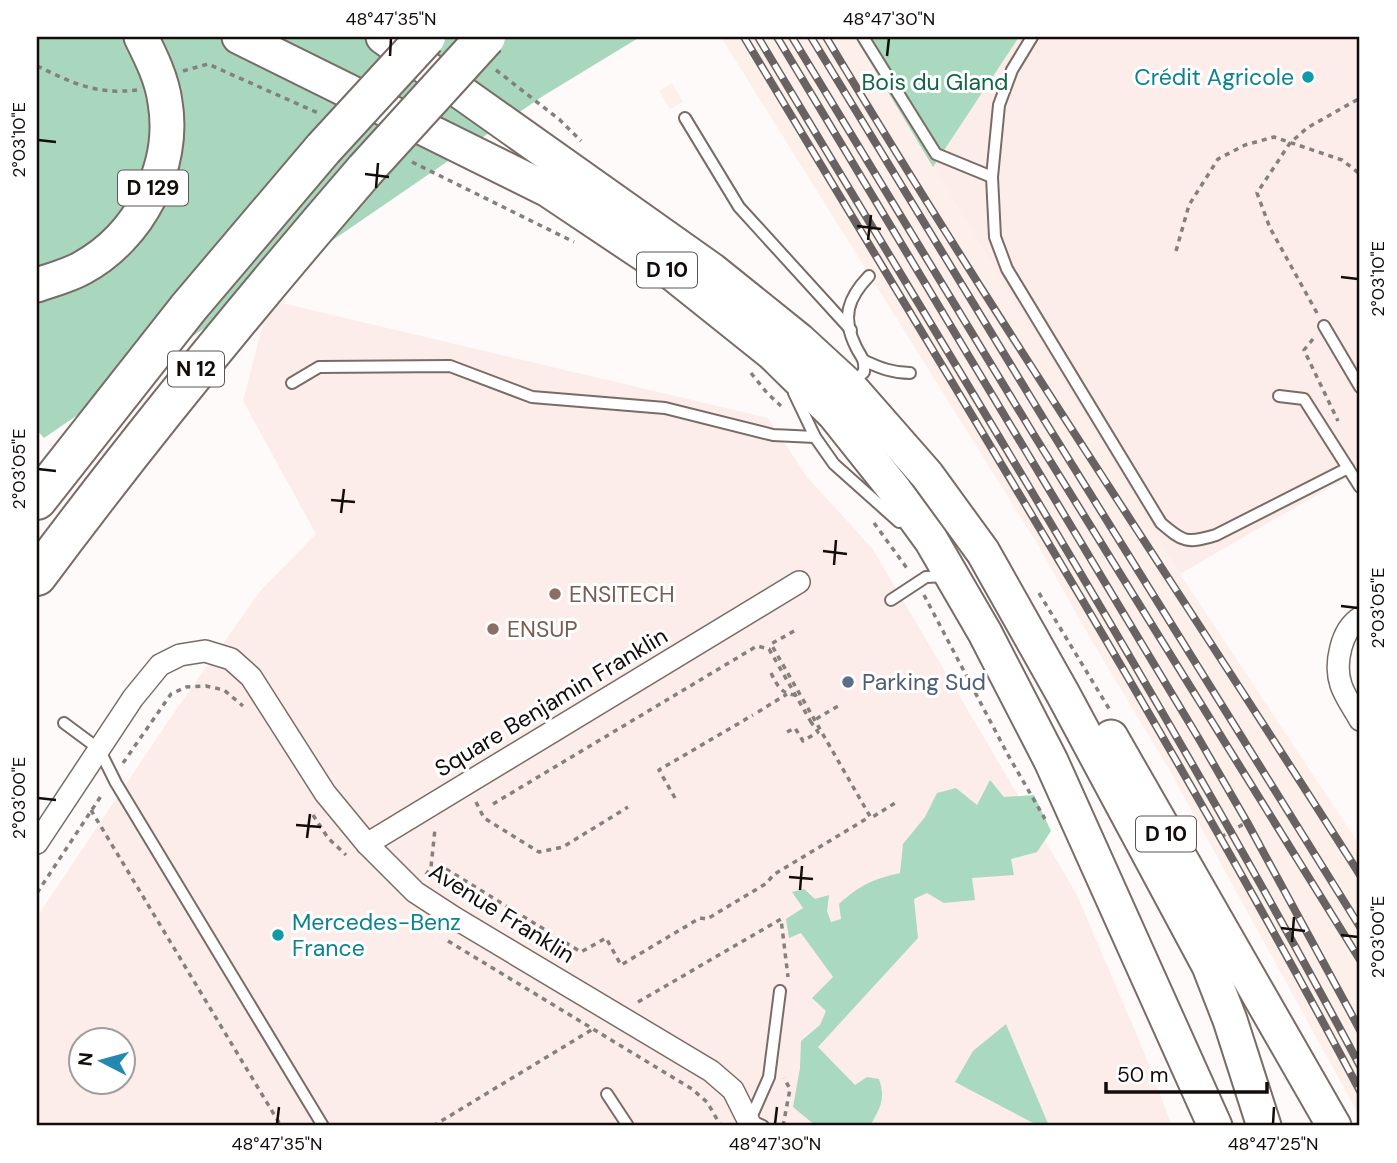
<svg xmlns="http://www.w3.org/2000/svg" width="1397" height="1163" font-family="'DM Sans',sans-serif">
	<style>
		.commercial { fill: #fdedea; fill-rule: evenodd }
		.built { fill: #fdefe9 }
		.green { fill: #a9d7be }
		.forest { fill: #a9d9bf }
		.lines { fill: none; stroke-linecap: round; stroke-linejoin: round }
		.lane-casing { stroke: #796c67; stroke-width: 14 }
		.street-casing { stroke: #796c67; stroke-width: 24 }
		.primary-casing { stroke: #796c67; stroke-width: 37 }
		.highway-casing { stroke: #796c67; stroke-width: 42 }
		.path { stroke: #84807e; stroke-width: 3.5; stroke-dasharray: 5 5; stroke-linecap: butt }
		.lane { stroke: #fff; stroke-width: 10 }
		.street { stroke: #fff; stroke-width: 21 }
		.primary { stroke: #fff; stroke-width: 33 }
		.highway { stroke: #fff; stroke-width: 38 }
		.rail-casing { stroke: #686362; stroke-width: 8 }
		.rail { stroke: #fff; stroke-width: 5; stroke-dasharray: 16; stroke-linecap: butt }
		.highway-bridge-casing { stroke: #796c67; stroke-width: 42; stroke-linecap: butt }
		.highway-bridge { stroke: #fff; stroke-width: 38 }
		.ticks { fill: none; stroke: #120d0b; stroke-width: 2.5 }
		.culture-dot { fill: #0f9aa8; stroke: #fff; stroke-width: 2.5 }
		.education-dot { fill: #8d6e63; stroke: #fff; stroke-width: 2.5 }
		.service-dot { fill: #5c6f8a; stroke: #fff; stroke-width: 2.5 }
		.labels { text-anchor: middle; stroke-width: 6; stroke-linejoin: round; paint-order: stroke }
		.shield { fill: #fff; stroke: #595654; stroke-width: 2 }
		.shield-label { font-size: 21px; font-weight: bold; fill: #120d0b }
		.culture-label { font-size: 23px; fill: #0d838f; stroke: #fff; text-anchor: end }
		.park-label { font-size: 23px; fill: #156545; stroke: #fff }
		.education-label { font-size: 23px; fill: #785e54; stroke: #fff; text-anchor: start }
		.service-label { font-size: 23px; fill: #4e5e75; stroke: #fff; text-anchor: start }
		.street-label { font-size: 23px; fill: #120d0b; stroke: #fff }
		.neatline { fill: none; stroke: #120d0b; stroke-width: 2.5 }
		.ticks-label { font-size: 18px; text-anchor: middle; fill: #120d0b }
	</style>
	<rect width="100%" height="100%" fill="#fdfaf9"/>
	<!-- commercial -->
	<g class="commercial">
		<polygon points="1019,37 1360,37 1360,470 1180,574 933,167"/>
		<path d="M269 300 768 418 807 477 872 548 1077 895 1144 1052 1172 1126H37V917L171 717 261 590 316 534 243 401ZM80 1040H122V1082H80Z"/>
	</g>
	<!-- built -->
	<g class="built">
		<polygon points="721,37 855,37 1180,574 1360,846 1360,1117 1169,769 1089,636 1038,545"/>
		<polygon points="672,83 683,102 670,109 659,91"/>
	</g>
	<!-- green -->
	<polygon class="green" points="37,37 640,37 543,96 44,438 37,430"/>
	<!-- forest -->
	<g class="forest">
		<polygon points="855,37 1019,37 933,167"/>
		<path d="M990 780 1004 797 1034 795 1051 831 1037 852 1011 859 1014 875 972 878 975 900 944 903 927 893 914 899 918 938 818 1047 855 1085 867 1077 879 1079C886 1100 880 1108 870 1126H816L793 1107 800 1068 801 1041 820 1025 826 1011 812 998 833 977 801 933 789 938 786 919 803 908 792 892 804 889 815 899 829 895 827 911 831 922 841 919 839 904C860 885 873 879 900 873L903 844 925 817 937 793 956 788 977 805Z"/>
		<polygon points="1006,1024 1049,1126 1039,1126 955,1082 973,1051"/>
	</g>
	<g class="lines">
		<!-- lane casing -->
		<g class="lane-casing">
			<g id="lane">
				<polyline points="863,37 936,154 992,177"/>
				<path d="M1032 37 1012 70 999 105 992 177 995 237 1007 269 1161 523C1183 542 1187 544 1216 535L1348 468"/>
				<polyline points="685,118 739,207 851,330"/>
				<polyline points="1324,326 1360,387"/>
				<path d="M865 361C880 368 893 373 910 373"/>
				<polyline points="292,383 319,367 450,366 532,397 665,408 773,435 815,437"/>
				<path d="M852 383 864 372C865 358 862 359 856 347 841 317 848 298 869 276"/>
				<polyline points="794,393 815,437 834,464 899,522"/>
				<polyline points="1279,396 1304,399 1360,487"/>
				<polyline points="891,600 926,577 946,576"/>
				<polyline points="64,723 99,749 116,783 323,1126"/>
				<polyline points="607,1094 628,1126"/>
				<polyline points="763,1126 750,1120 769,1077 780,991"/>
			</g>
		</g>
		<!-- street casing -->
		<g class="street-casing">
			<g id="street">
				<path d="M1360 618C1341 630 1334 664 1341 685 1345 697 1354 709 1360 720"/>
				<polyline points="37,843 133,698 160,665 180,655 205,651 231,659 251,677 325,793 367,844 415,892 455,918 711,1071 733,1090 751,1126"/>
				<polyline points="367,844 799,582"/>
			</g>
		</g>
		<!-- primary casing -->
		<g class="primary-casing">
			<g id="primary">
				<polyline points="239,37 548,190 672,273 772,353 834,414 893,488 931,540 985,633 1051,761 1215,1126"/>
				<polyline points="383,37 712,270 799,340 849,386 927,475 983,552 1063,694 1209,966 1230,1020 1264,1126"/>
				<path d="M37 285C51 280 68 276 82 268 139 237 176 167 165 102 162 79 151 57 141 37"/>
				<polyline points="1111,737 1334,1126"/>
			</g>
		</g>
		<!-- highway casing -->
		<g class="highway-casing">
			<g id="highway">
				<polyline points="37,500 189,307 323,149"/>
				<path d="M37 576C141 436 251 302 365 170"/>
			</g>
		</g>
		<!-- path -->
		<g class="path">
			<path d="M37 66C73 83 96 95 137 90"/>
			<polyline points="496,70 560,120 581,141"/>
			<polyline points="183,71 208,64 318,113"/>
			<polyline points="412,162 574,242"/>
			<polyline points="1176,251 1189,205 1218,159 1245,145 1274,137 1342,160 1360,174"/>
			<polyline points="1317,313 1270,228 1257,193 1290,143 1307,128 1360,98"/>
			<polyline points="1313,339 1304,350 1338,421"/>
			<polyline points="751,373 767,393 781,406"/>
			<polyline points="874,523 909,571"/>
			<polyline points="1039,593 1111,712"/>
			<polyline points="924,595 1008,755 1045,819"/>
			<polyline points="794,631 771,644 871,818 895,803"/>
			<path d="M771 673C777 685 781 694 796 695"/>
			<polyline points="758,712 787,694"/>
			<polyline points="787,732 795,728 803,741 818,732 811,722 838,706"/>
			<polyline points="123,763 171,694 186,687 206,686 224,690 243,706"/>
			<polyline points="675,798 659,770 753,715"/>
			<polyline points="476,802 484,818 539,852 563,847 628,807"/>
			<polyline points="493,804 757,646 769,649 811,722"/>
			<polyline points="91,810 281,1126"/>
			<polyline points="313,815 328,838 346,855"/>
			<polyline points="1221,837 1247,822"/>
			<polyline points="446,869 581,952 606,938 621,965 700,918 707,919 767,883 773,875 866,819"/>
			<polyline points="426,875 431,867 435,829"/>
			<polyline points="37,893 103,793"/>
			<polyline points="448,941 692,1089 707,1102 721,1126"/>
			<polyline points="638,1002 781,919 788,977"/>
			<polyline points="433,1126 593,1029"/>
			<polyline points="783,1126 790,1089 784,1078"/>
		</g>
		<!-- lane -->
		<use href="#lane" class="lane"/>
		<!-- street -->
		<use href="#street" class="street"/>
		<!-- primary -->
		<use href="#primary" class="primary"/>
		<!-- highway -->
		<use href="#highway" class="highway"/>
		<!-- rail casing -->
		<g class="rail-casing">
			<g id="rail">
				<path d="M744 37C953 386 1169 732 1360 1091"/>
				<path d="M758 37C962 378 1173 715 1360 1066"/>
				<polyline points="777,37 1199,739 1247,822 1360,1030"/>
				<polyline points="792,37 1034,435 1360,960"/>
				<polyline points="811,37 1048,426 1360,927"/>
				<path d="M826 37C996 321 1182 595 1360 875"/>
			</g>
		</g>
		<!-- rail -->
		<use href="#rail" class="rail"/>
		<!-- highway-bridge casing -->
		<g class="highway-bridge-casing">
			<g id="highway-bridge">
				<polyline points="323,149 426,37"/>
				<polyline points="365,170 486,37"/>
			</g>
		</g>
		<!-- highway-bridge -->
		<use href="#highway-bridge" class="highway-bridge"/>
	</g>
	<!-- ticks -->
	<path class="ticks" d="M390 56 391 38M887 56 889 38M38 140 56 142M365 174 389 177M376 188 378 163M857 226 881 229M868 240 871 215M1341 277 1358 279M38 469 56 471M331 500 355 502M341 513 344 489M823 551 847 554M834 565 836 540M1341 606 1358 608M38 798 56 800M296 825 321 827M307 838 310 814M789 877 813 879M800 890 802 866M1281 928 1305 931M1341 935 1358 937M1292 942 1294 917M277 1124 279 1107M775 1124 777 1107M1273 1124 1274 1107"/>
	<!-- markers -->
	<g class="culture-dot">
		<circle cx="1308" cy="77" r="7"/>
		<circle cx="278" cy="935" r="7"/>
	</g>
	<g class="education-dot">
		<circle cx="555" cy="594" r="7"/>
		<circle cx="493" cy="629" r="7"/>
	</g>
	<circle class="service-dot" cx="848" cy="682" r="7"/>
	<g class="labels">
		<!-- shield labels -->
		<g class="shield">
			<rect x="118" y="170.5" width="70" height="35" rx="5"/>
			<rect x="637" y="252.5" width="60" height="35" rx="5"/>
			<rect x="168" y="351.5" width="56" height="35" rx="5"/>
			<rect x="1136" y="816.5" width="60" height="35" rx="5"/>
		</g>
		<g class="shield-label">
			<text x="153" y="195">D 129</text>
			<text x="667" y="277">D 10</text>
			<text x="196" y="376">N 12</text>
			<text x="1166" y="841">D 10</text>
		</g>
		<!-- culture labels -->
		<g class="culture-label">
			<text x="1294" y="85">Crédit Agricole</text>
			<text x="292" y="930" text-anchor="start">Mercedes-Benz<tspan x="292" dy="26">France</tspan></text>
		</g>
		<!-- park labels -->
		<g class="park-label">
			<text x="935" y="90">Bois du Gland</text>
		</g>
		<!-- education labels -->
		<g class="education-label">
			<text x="569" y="602">ENSITECH</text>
			<text x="507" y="637">ENSUP</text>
		</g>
		<!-- service labels -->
		<g class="service-label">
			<text x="862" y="690">Parking Sud</text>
		</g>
		<!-- street labels -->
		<g class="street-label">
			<text transform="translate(551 702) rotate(-31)" y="8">Square Benjamin Franklin</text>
			<text transform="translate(502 913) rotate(32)" y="8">Avenue Franklin</text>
		</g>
	</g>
	<!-- border -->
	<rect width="1397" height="1163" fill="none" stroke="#ffffff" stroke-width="77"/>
	<!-- north arrow -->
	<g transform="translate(102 1061) rotate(276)"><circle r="33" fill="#ffffff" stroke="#a09e9d" stroke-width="2"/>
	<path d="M0-5L12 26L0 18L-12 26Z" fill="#2389b2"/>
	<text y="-10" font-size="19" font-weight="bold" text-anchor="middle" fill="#120d0b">N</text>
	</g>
	<!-- scale -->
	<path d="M1106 1082v10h161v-10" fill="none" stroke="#120d0b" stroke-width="3.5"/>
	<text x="1117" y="1082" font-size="21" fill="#120d0b" stroke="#ffffff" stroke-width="5" paint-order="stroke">50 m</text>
	<rect x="38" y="38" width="1320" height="1086" class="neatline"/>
	<g class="ticks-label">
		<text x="391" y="25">48°47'35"N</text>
		<text x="889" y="25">48°47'30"N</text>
		<text transform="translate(19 140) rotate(-90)" y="6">2°03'10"E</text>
		<text transform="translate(1378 279) rotate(-90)" y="6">2°03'10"E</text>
		<text transform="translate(19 469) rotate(-90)" y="6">2°03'05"E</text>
		<text transform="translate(1378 608) rotate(-90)" y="6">2°03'05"E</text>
		<text transform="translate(19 798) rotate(-90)" y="6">2°03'00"E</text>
		<text transform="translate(1378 937) rotate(-90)" y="6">2°03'00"E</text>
		<text x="277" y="1150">48°47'35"N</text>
		<text x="775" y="1150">48°47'30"N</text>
		<text x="1273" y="1150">48°47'25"N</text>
	</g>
</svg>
